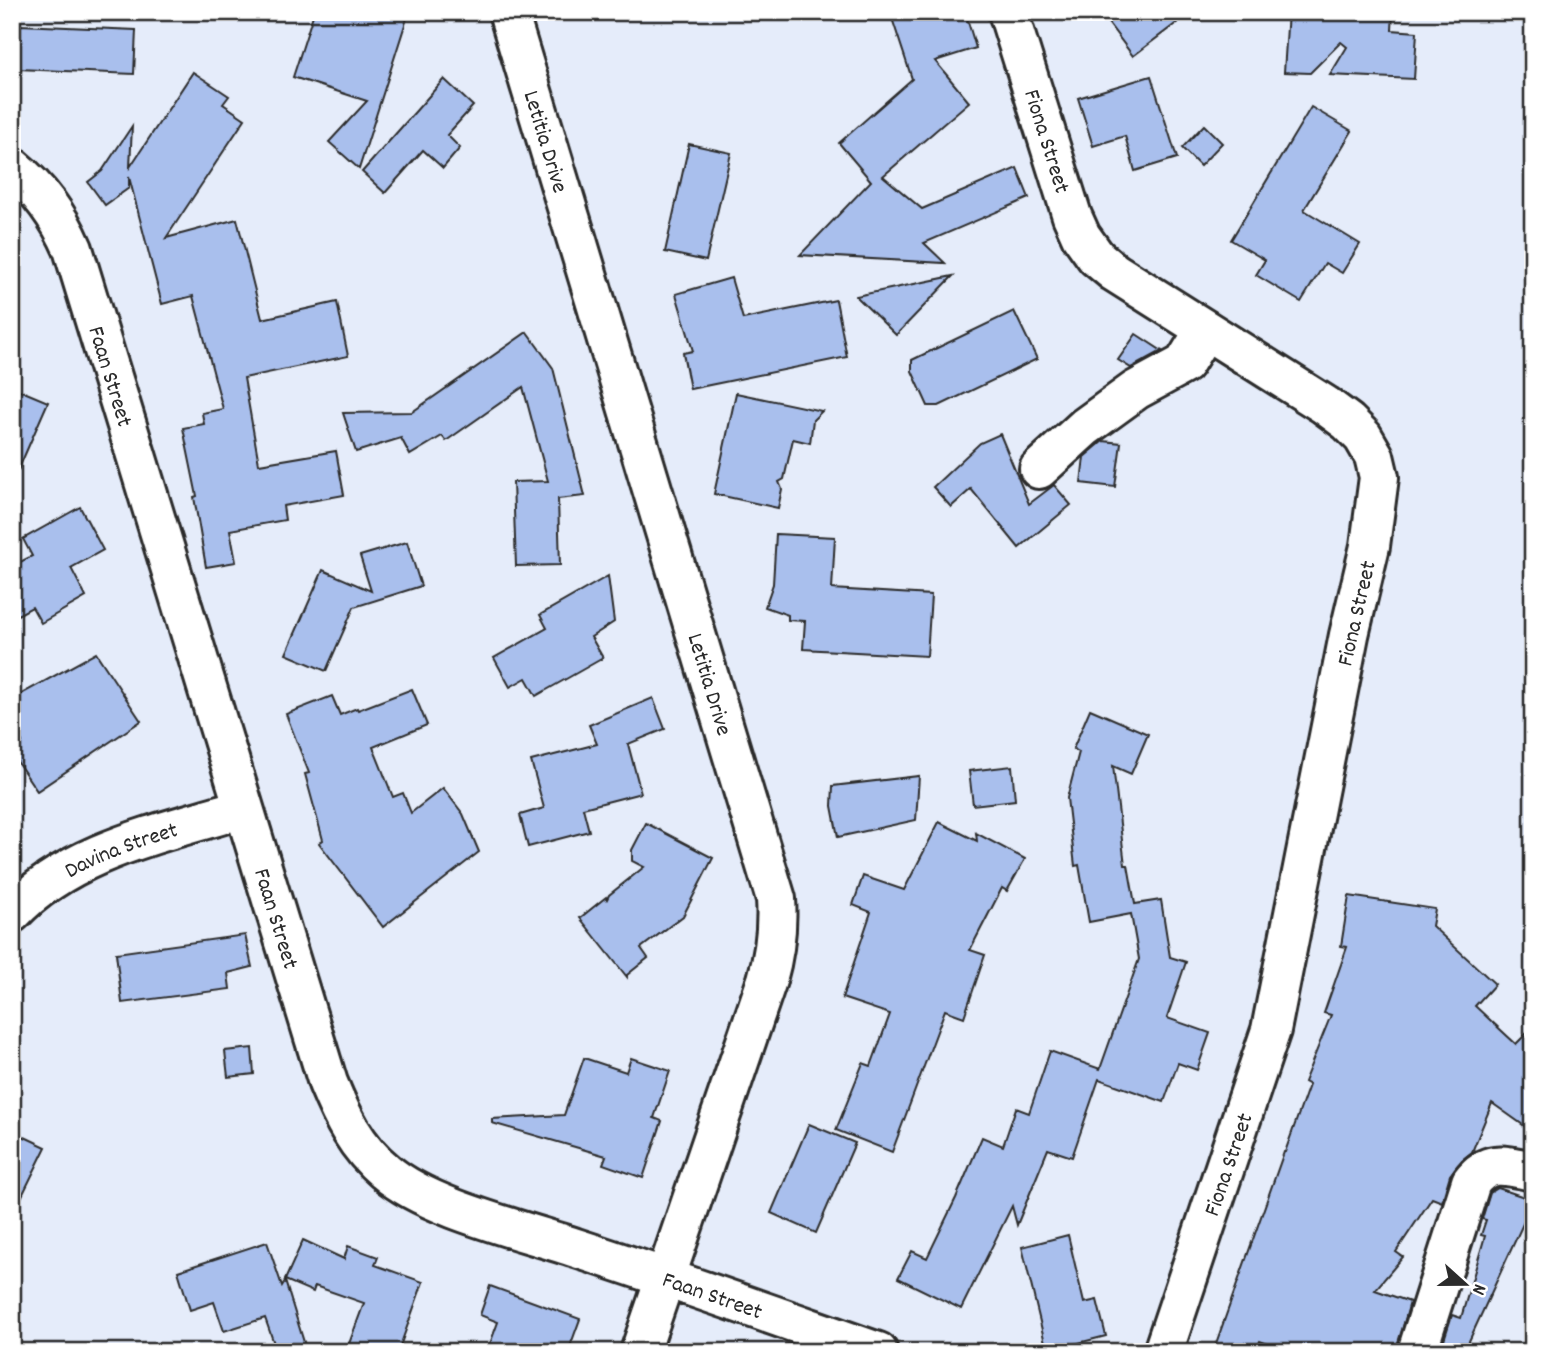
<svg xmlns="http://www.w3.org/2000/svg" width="1545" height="1364" font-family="Dekko,sans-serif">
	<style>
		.building { fill: #a9bfed; stroke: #2b2b2b; stroke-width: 2 }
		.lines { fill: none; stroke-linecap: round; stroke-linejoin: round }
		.minor-casing { stroke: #2b2b2b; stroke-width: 44 }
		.minor { stroke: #fff; stroke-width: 38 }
		.labels { text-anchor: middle; stroke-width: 6; stroke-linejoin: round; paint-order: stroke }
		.street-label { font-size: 23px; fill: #2b2b2b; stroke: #fff }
	</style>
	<rect width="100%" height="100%" fill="#e5ecfa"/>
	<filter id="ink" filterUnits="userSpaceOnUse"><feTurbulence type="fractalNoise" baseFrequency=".0143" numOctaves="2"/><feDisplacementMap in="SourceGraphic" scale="14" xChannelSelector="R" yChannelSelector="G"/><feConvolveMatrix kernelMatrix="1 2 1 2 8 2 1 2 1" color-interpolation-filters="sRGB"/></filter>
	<g filter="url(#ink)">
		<!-- building -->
		<g class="building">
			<polygon points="314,12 409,12 359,169 329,142 367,101 293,77"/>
			<polygon points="890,12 965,12 976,48 935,61 969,102 883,176 922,209 1017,168 1029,198 924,243 945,263 800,255 871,181 839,143 912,79"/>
			<polygon points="1100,12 1191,12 1133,56"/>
			<polygon points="1288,12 1393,12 1392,30 1417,32 1414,79 1330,75 1347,47 1341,42 1310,73 1284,72"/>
			<polygon points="20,25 136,30 134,74 18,69"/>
			<polygon points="193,72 229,96 223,104 245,119 166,238 237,219 262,319 337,302 348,356 244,378 259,464 336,451 344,495 283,506 285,520 230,530 236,562 206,567 194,497 197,496 183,428 204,424 202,413 223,409 193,296 162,304 129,177 129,188 105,205 88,182 102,171 132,126 130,167"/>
			<polygon points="1151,76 1177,158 1135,171 1125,136 1093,146 1078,98"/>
			<polygon points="444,79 473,106 447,135 460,148 443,168 423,150 385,193 362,172"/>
			<polygon points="1311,107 1352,131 1304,210 1360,244 1342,273 1325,263 1301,302 1256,275 1265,260 1231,240"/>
			<polygon points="1204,125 1222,143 1200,166 1182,148"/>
			<polygon points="689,144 731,153 706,261 665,252"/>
			<polygon points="953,276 896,335 856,296"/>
			<polygon points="731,278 743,319 836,300 847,357 690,389 683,353 693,351 676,294"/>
			<polygon points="1014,311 1037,359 939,406 928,406 912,371 912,360"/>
			<polygon points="527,332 553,368 585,496 558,499 560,565 516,566 513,482 548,481 523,387 446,441 442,436 410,455 401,438 356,452 343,413 412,412"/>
			<polygon points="1136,334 1162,351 1131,368 1118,360"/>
			<polygon points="12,387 48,402 12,484"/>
			<polygon points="736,393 822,411 813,420 810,443 793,439 784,479 779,482 782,489 778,508 714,494"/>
			<polygon points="1000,434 1029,504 1054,485 1071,505 1019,548 971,489 951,507 933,487 980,443"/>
			<polygon points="1103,441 1121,443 1115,487 1081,483 1084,457"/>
			<polygon points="80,507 103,550 71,568 86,597 41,623 32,607 12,618 12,566 32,556 23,539"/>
			<polygon points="776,534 835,537 832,589 931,595 927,656 803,649 805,621 788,620 788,615 765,607 773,584"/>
			<polygon points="407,542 421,586 354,607 326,671 286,654 323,570 371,591 360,556"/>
			<polygon points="608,576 614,622 591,637 603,658 536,696 526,678 510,687 494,658 547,628 540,615"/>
			<polygon points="96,653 141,721 37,791 12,754 12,748 22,742 12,723 12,699"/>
			<polygon points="412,689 427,725 373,747 393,797 403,793 411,813 443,788 463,814 479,852 383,927 319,843 323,840 305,774 309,773 286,714 332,696 340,715 357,708 358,710"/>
			<polygon points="653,698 665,729 628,744 641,793 583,808 589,831 528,847 520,815 544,808 531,761 597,744 589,725"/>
			<polygon points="1090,709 1148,734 1131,774 1113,766 1125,865 1128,865 1135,904 1161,900 1170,957 1186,962 1167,1018 1210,1033 1197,1070 1178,1063 1164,1102 1099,1079 1072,1157 1048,1149 1017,1225 1012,1206 961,1309 898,1278 912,1251 927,1258 956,1198 982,1137 1003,1146 1016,1108 1029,1113 1050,1051 1100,1069 1139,959 1131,914 1089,922 1079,865 1075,866 1067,798 1079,752 1073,749"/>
			<polygon points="1012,766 1015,800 973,805 969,771"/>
			<polygon points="919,776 916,820 838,837 832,806 833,786"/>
			<polygon points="939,822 977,841 976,833 1025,859 1007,891 1002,888 970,950 985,955 964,1017 945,1010 892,1152 836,1130 863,1063 871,1066 890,1014 842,998 871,912 853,905 863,876 904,890"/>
			<polygon points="646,823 713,858 683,916 641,948 648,958 627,975 627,977 580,918 606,897 607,899 609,895 644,867 632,861 632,850"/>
			<polygon points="1349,896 1435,909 1432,926 1495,984 1475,1006 1516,1044 1533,1027 1533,1132 1492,1103 1472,1152 1462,1160 1450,1175 1442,1202 1432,1198 1396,1252 1403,1257 1375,1290 1410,1302 1396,1352 1290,1352 1260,1341 1256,1352 1213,1352 1284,1152 1285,1152 1309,1085 1304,1082 1331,1015 1324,1013 1347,947 1341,946"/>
			<polygon points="245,935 252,967 228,973 230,989 122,1003 116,953"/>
			<polygon points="252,1048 254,1074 228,1077 225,1051"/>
			<polygon points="584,1058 626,1072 631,1058 670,1071 654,1118 662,1121 643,1178 603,1164 606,1156 492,1123 492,1119 564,1115"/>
			<polygon points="809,1124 855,1143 816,1233 771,1213"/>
			<polygon points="12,1131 46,1147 12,1216"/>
			<polygon points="1498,1188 1533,1200 1533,1202 1464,1352 1440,1352 1452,1315 1461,1318 1485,1236 1481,1235 1486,1220 1482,1219 1490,1193"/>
			<polygon points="1068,1235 1084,1303 1097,1300 1106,1336 1047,1351 1022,1247"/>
			<polygon points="303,1240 344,1259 348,1246 378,1257 375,1265 423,1282 398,1352 346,1352 364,1303 315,1286 313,1292 285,1280"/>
			<polygon points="267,1242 282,1286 285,1281 307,1352 277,1352 265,1318 224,1331 214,1302 190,1310 178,1271"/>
			<polygon points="490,1286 580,1319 568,1352 487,1352 498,1322 480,1315"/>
		</g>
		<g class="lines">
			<!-- minor casing -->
			<g class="minor-casing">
				<g id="minor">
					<path id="s1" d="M508 12 776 899C778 928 775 952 767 980L640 1352"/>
					<path id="s2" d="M1008 12 1072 216 1081 236 1096 257 1114 272 1325 405 1348 422 1363 437 1374 456 1379 477 1370 546 1349 635 1271 1030 1163 1352"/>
					<path id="s3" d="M12 167C40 190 59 216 73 249L328 1083C342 1117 356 1147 385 1171 427 1208 522 1230 576 1248 678 1281 778 1317 878 1352"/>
					<polyline points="1039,469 1085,427 1136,390 1184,364 1205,330"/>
					<path id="s4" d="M12 913C71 850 163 833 243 808"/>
					<path d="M1417 1352 1471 1182C1489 1158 1508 1166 1533 1171"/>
				</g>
			</g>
			<!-- minor -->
			<use href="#minor" class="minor"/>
		</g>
	</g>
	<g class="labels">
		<!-- street labels -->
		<g class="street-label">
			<text dy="8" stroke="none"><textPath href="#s1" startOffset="135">Letitia Drive</textPath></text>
			<text dy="8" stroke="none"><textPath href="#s2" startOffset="135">Fiona Street</textPath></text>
			<text dy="8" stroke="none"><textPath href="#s3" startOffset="236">Faan Street</textPath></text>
			<text transform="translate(1355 613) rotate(-77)" y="8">Fiona Street</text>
			<text dy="8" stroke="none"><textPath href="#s1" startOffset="702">Letitia Drive</textPath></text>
			<text dy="8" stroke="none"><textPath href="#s4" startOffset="128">Davina Street</textPath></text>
			<text dy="8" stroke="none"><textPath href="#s3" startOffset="803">Faan Street</textPath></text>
			<text transform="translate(1227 1164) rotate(-71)" y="8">Fiona Street</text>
			<text dy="8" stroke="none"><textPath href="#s3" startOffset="1433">Faan Street</textPath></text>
		</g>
	</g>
	<!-- margin -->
	<rect width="1545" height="1364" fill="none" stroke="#fff" stroke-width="42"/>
	<rect x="21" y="21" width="1503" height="1322" fill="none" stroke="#2b2b2b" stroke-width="2.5" filter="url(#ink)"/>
	<!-- north arrow -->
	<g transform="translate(1465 1284) rotate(111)" stroke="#ffffff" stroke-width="5" paint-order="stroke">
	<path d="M0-5L12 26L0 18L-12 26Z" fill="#2b2b2b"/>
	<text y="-10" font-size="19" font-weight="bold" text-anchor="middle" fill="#2b2b2b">N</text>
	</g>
</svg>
